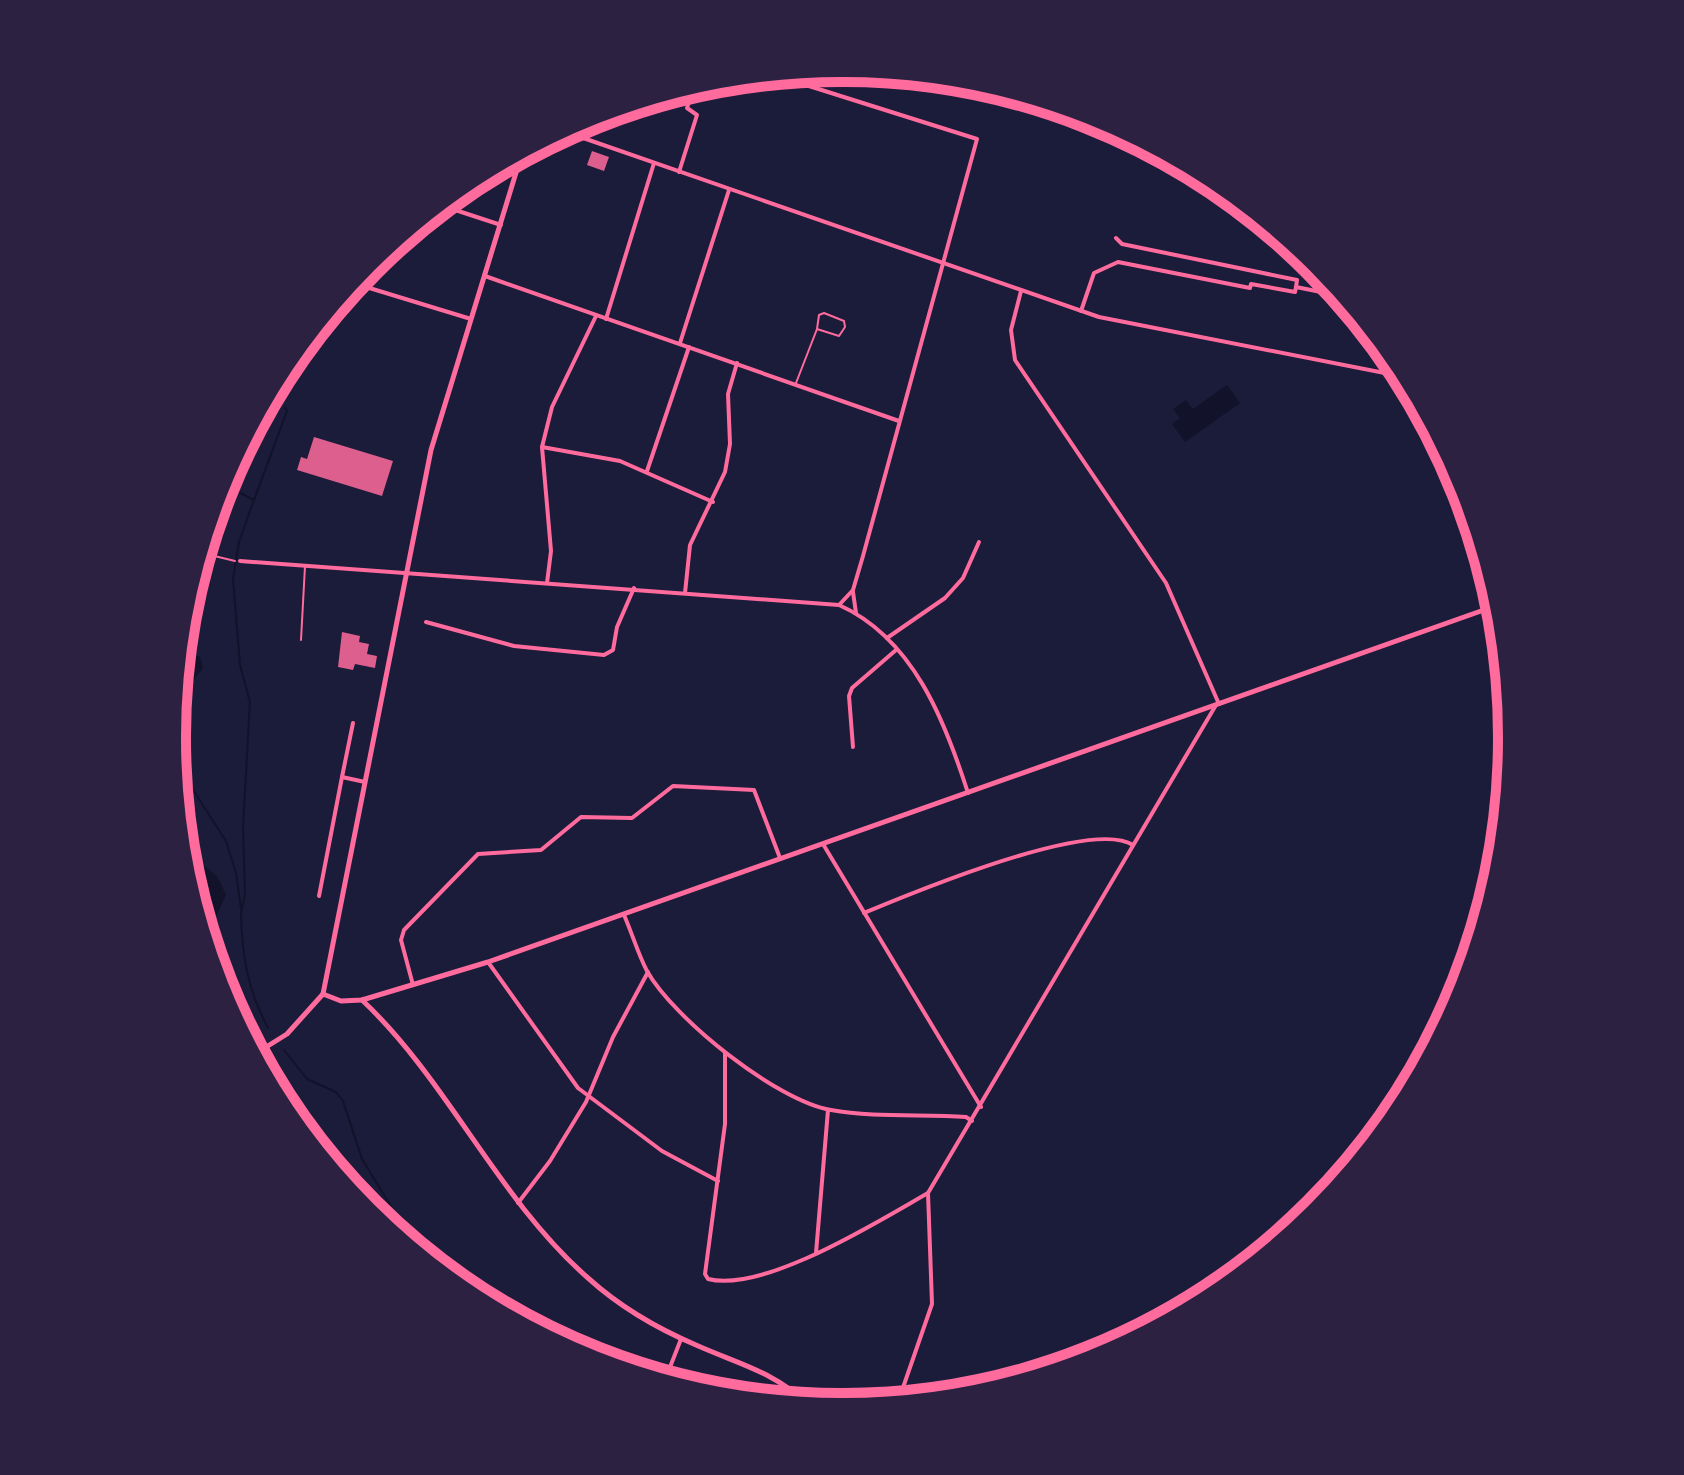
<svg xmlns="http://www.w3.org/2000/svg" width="1684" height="1475" font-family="'Space Grotesk',sans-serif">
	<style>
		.water { fill: #12122b }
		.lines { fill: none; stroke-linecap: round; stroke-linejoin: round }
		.stream { stroke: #12122b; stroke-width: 2 }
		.building { fill: #dd5f8e }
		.path { stroke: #ff6b9d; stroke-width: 2 }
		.service { stroke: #ff6b9d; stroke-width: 2 }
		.minor { stroke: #ff6b9d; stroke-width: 4 }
		.tertiary { stroke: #ff6b9d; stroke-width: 5 }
		.secondary { stroke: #ff6b9d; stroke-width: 5 }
		.rim { fill: none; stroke: #ff6b9d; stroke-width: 10 }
	</style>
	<rect width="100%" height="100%" fill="#1b1b3a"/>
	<!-- water -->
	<g class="water">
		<polygon points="1227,385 1240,403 1185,442 1172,424 1180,418 1173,409 1186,400 1193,409"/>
		<polygon points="189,652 200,657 203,668 176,702 180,659"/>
		<polygon points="195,859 217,876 226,895 210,930 204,928 185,868 185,860"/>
	</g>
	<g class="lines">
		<!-- stream -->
		<g class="stream">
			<polyline points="223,484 254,500 239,542 233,579 240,665 250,702 243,827 245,895 241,913"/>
			<polyline points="254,500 287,411 285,408"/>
			<polyline points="175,762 226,841 236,873 241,908"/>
			<path d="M241 914C242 957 248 990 268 1028"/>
			<polyline points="284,1050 307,1079 336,1092 343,1101 362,1159 412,1241 426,1252 431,1262"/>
		</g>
	</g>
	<!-- building -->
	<g class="building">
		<polygon points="592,151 609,157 604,171 587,165"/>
		<polygon points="314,437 393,461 382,496 297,470 301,457 307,459"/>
		<polygon points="342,632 360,636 359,642 369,644 367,654 377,656 375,668 355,664 353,670 338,667"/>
	</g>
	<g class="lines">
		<!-- path -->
		<polyline class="path" points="202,553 235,561"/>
		<!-- service -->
		<g class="service">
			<polyline points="796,383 817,329 839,336 845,327 844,321 824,313 819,315 817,329"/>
			<polyline points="301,640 305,566"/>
		</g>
		<!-- minor -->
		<g class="minor">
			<polyline points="774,75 977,139 863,556 853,590 839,605"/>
			<polyline points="563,131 1099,317 1405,377"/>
			<polyline points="679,172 697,115 687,108 694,86"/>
			<polyline points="440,205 501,225"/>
			<polyline points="1116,238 1122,244 1297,280 1296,287 1341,296"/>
			<polyline points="485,276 899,421"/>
			<polyline points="353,283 471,319"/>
			<polyline points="1021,291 1011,330 1015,360 1166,583 1219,704"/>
			<polyline points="1081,311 1094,273 1118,262 1250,288 1251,284 1295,292 1296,287"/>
			<polyline points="606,319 654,163"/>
			<polyline points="680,343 729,190"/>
			<polyline points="299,356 308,338"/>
			<polyline points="542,447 620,461 713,502"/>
			<polyline points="647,471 689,347"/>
			<path d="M240 561 839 605C913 638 945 721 968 793"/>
			<polyline points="547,583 551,551 542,447 552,407 596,316"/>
			<polyline points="853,592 856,613"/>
			<polyline points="685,593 690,545 725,472 730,444 728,394 737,363"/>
			<polyline points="426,622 514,646 604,655 613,650 617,627 634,588"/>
			<polyline points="887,638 945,598 963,578 979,542"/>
			<polyline points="353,723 342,777 365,782"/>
			<polyline points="853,747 849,696 852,688 896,650"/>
			<polyline points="823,844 981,1107"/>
			<polyline points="319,896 342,777"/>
			<path d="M864 913C912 893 1091 818 1133 845"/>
			<path d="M624 915C632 933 638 954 647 971 674 1019 777 1101 831 1110 874 1118 922 1114 966 1117L972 1121"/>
			<polyline points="488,962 578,1088 662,1151 718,1181"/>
			<polyline points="413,985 401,940 404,930 478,854 541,850 581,817 632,818 673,786 754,790 780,858"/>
			<path d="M725 1053V1124L705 1274 708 1279C764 1293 877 1222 928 1193"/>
			<polyline points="518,1203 550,1161 586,1102 613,1037 648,972"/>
			<polyline points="816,1253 828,1110"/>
			<polyline points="665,1380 681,1339"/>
			<polyline points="773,1400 783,1385"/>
			<polyline points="898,1402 932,1304 928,1193 1216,705"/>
		</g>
		<!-- tertiary -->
		<g class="tertiary">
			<polyline points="323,994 431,450 522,153"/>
			<path d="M362 1000C449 1082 497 1198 588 1278 620 1307 656 1328 696 1345 741 1365 770 1370 808 1404"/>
		</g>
		<!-- secondary -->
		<polyline class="secondary" points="255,1054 287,1034 323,994 341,1001 362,1000 488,962 1498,605"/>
	</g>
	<!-- crop -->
	<path d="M0 0H1684V1475H0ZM841 82H843A655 655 0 0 1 1498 737V738A655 655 0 0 1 843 1393H841A655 655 0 0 1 186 738V737A655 655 0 0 1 841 82Z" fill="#2d2142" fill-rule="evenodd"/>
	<path class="rim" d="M841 82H843A655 655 0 0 1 1498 737V738A655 655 0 0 1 843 1393H841A655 655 0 0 1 186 738V737A655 655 0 0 1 841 82Z"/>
</svg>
